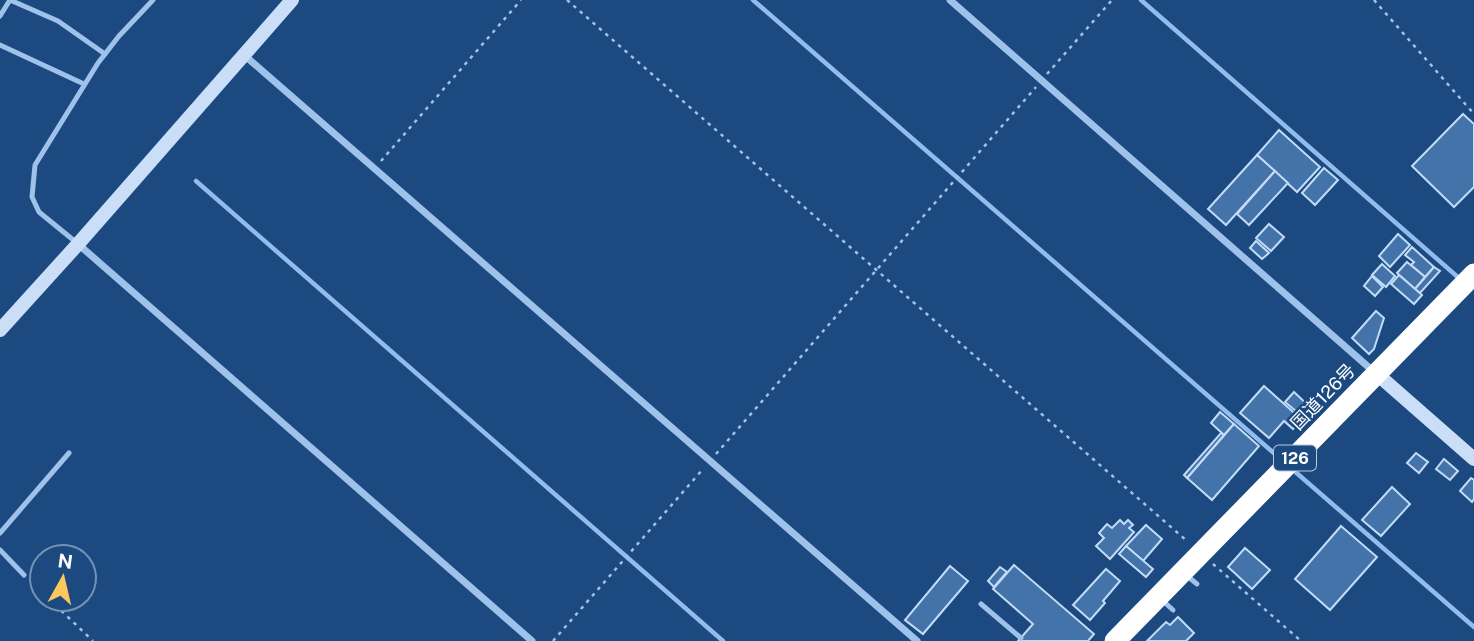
<svg xmlns="http://www.w3.org/2000/svg" width="1474" height="641" font-family="'Public Sans','Noto Sans JP',sans-serif">
	<style>
		.lines { fill: none; stroke-linecap: round; stroke-linejoin: round }
		.stream { stroke: #91bdec; stroke-width: 4.5 }
		.building { fill: #4473aa; stroke: #c3dcf7; stroke-width: 2 }
		.path { stroke: #9fc2ea; stroke-width: 2.5; stroke-dasharray: 3.5 5; stroke-linecap: butt }
		.lane { stroke: #9fc2ea; stroke-width: 5 }
		.street { stroke: #9fc2ea; stroke-width: 7 }
		.secondary { stroke: #cadef7; stroke-width: 14 }
		.highway { stroke: #fff; stroke-width: 21 }
		.labels { text-anchor: middle; stroke-width: 5; stroke-linejoin: round; paint-order: stroke }
		.shield { fill: #1b4980; stroke: #bbc8d9; stroke-width: 2 }
		.shield-label { font-size: 16px; font-weight: bold; fill: #fff }
		.street-label { font-size: 18px; fill: #fff; stroke: #1b4980 }
	</style>
	<rect width="100%" height="100%" fill="#1b4980"/>
	<g class="lines">
		<!-- stream -->
		<g class="stream">
			<polyline points="753,0 1283,461"/>
			<polyline points="1141,0 1460,279"/>
			<polyline points="196,181 723,641"/>
			<polyline points="1292,469 1474,627"/>
		</g>
	</g>
	<!-- building -->
	<g class="building">
		<polygon points="1463,114 1474,124 1474,187 1454,207 1412,166"/>
		<polygon points="1279,130 1320,167 1297,192 1257,155"/>
		<polygon points="1257,155 1275,171 1226,225 1208,209"/>
		<polygon points="1324,168 1338,180 1315,205 1302,193"/>
		<polygon points="1275,171 1288,183 1249,225 1237,214"/>
		<polygon points="1269,224 1284,237 1271,251 1256,238"/>
		<polygon points="1398,234 1410,245 1390,267 1379,256"/>
		<polygon points="1256,241 1269,253 1262,259 1250,248"/>
		<polygon points="1412,247 1434,267 1425,277 1411,265 1414,262 1405,255"/>
		<polygon points="1407,262 1425,277 1415,289 1397,273"/>
		<polygon points="1382,264 1395,276 1386,287 1372,275"/>
		<polygon points="1434,267 1440,271 1420,293 1415,289"/>
		<polygon points="1399,275 1422,295 1414,304 1391,284"/>
		<polygon points="1372,276 1383,287 1375,296 1364,286"/>
		<polygon points="1376,311 1384,318 1374,349 1369,354 1352,338"/>
		<polygon points="1264,386 1301,419 1293,429 1284,421 1269,438 1240,413"/>
		<polygon points="1294,392 1311,408 1303,417 1285,402"/>
		<polygon points="1220,412 1234,424 1224,435 1211,423"/>
		<polygon points="1234,424 1259,446 1212,500 1187,478"/>
		<polygon points="1221,433 1224,435 1187,478 1184,475"/>
		<polygon points="1416,453 1428,462 1419,473 1407,463"/>
		<polygon points="1444,459 1458,471 1450,480 1436,469"/>
		<polygon points="1471,478 1474,480 1474,499 1472,502 1460,491"/>
		<polygon points="1392,487 1410,504 1381,536 1362,520"/>
		<polygon points="1120,520 1124,524 1128,520 1133,525 1129,528 1134,532 1110,559 1096,546 1104,538 1099,533 1107,524 1112,528"/>
		<polygon points="1146,525 1162,539 1143,561 1126,546"/>
		<polygon points="1341,526 1377,557 1330,610 1295,579"/>
		<polygon points="1126,546 1153,569 1146,577 1119,554"/>
		<polygon points="1245,548 1270,570 1252,589 1228,567"/>
		<polygon points="1014,565 1094,634 1088,641 1018,641 1033,624 993,589"/>
		<polygon points="950,566 968,581 923,634 905,620"/>
		<polygon points="1000,567 1007,572 994,587 988,581"/>
		<polygon points="1106,569 1120,581 1103,601 1105,603 1090,620 1073,605"/>
		<polygon points="1178,617 1194,633 1186,641 1147,641 1166,622 1170,625"/>
	</g>
	<g class="lines">
		<!-- path -->
		<g class="path">
			<polyline points="567,0 1187,541"/>
			<polyline points="1374,0 1474,114"/>
			<polyline points="1047,74 1112,0"/>
			<polyline points="381,161 521,0"/>
			<polyline points="716,454 1036,87"/>
			<polyline points="1213,564 1301,641"/>
			<polyline points="31,582 42,592"/>
			<polyline points="49,599 93,641"/>
			<polyline points="553,641 703,469"/>
		</g>
		<!-- lane -->
		<g class="lane">
			<polyline points="0,16 10,0 58,21 105,54"/>
			<polyline points="0,45 84,84"/>
			<polyline points="77,243 39,212 32,197 35,165 98,63 119,36 153,0"/>
			<polyline points="0,533 69,453"/>
			<polyline points="0,550 24,575"/>
			<polyline points="1186,575 1197,584"/>
			<polyline points="1163,601 1173,610"/>
			<polyline points="981,604 1021,638"/>
		</g>
		<!-- street -->
		<g class="street">
			<polyline points="950,0 1373,371"/>
			<polyline points="244,55 917,641"/>
			<polyline points="78,244 532,641"/>
		</g>
		<!-- secondary -->
		<g class="secondary">
			<polyline points="0,330 78,244 292,0"/>
			<polyline points="1377,374 1474,459"/>
		</g>
		<!-- highway -->
		<polyline class="highway" points="1115,641 1474,274"/>
	</g>
	<g class="labels">
		<!-- shield labels -->
		<rect class="shield" x="1274" y="445.5" width="42" height="25" rx="5"/>
		<g class="shield-label">
			<text x="1295" y="464">126</text>
		</g>
		<!-- street labels -->
		<g class="street-label">
			<text transform="translate(1323 397) rotate(-46)" y="6">国道126号</text>
		</g>
	</g>
	<!-- north arrow -->
	<g transform="translate(63 578) rotate(8)"><circle r="33" fill="#1b4980" stroke="#7692b3" stroke-width="2"/>
	<path d="M0-5L12 26L0 18L-12 26Z" fill="#fbc95b"/>
	<text y="-10" font-size="19" font-weight="bold" text-anchor="middle" fill="#ffffff">N</text>
	</g>
</svg>
